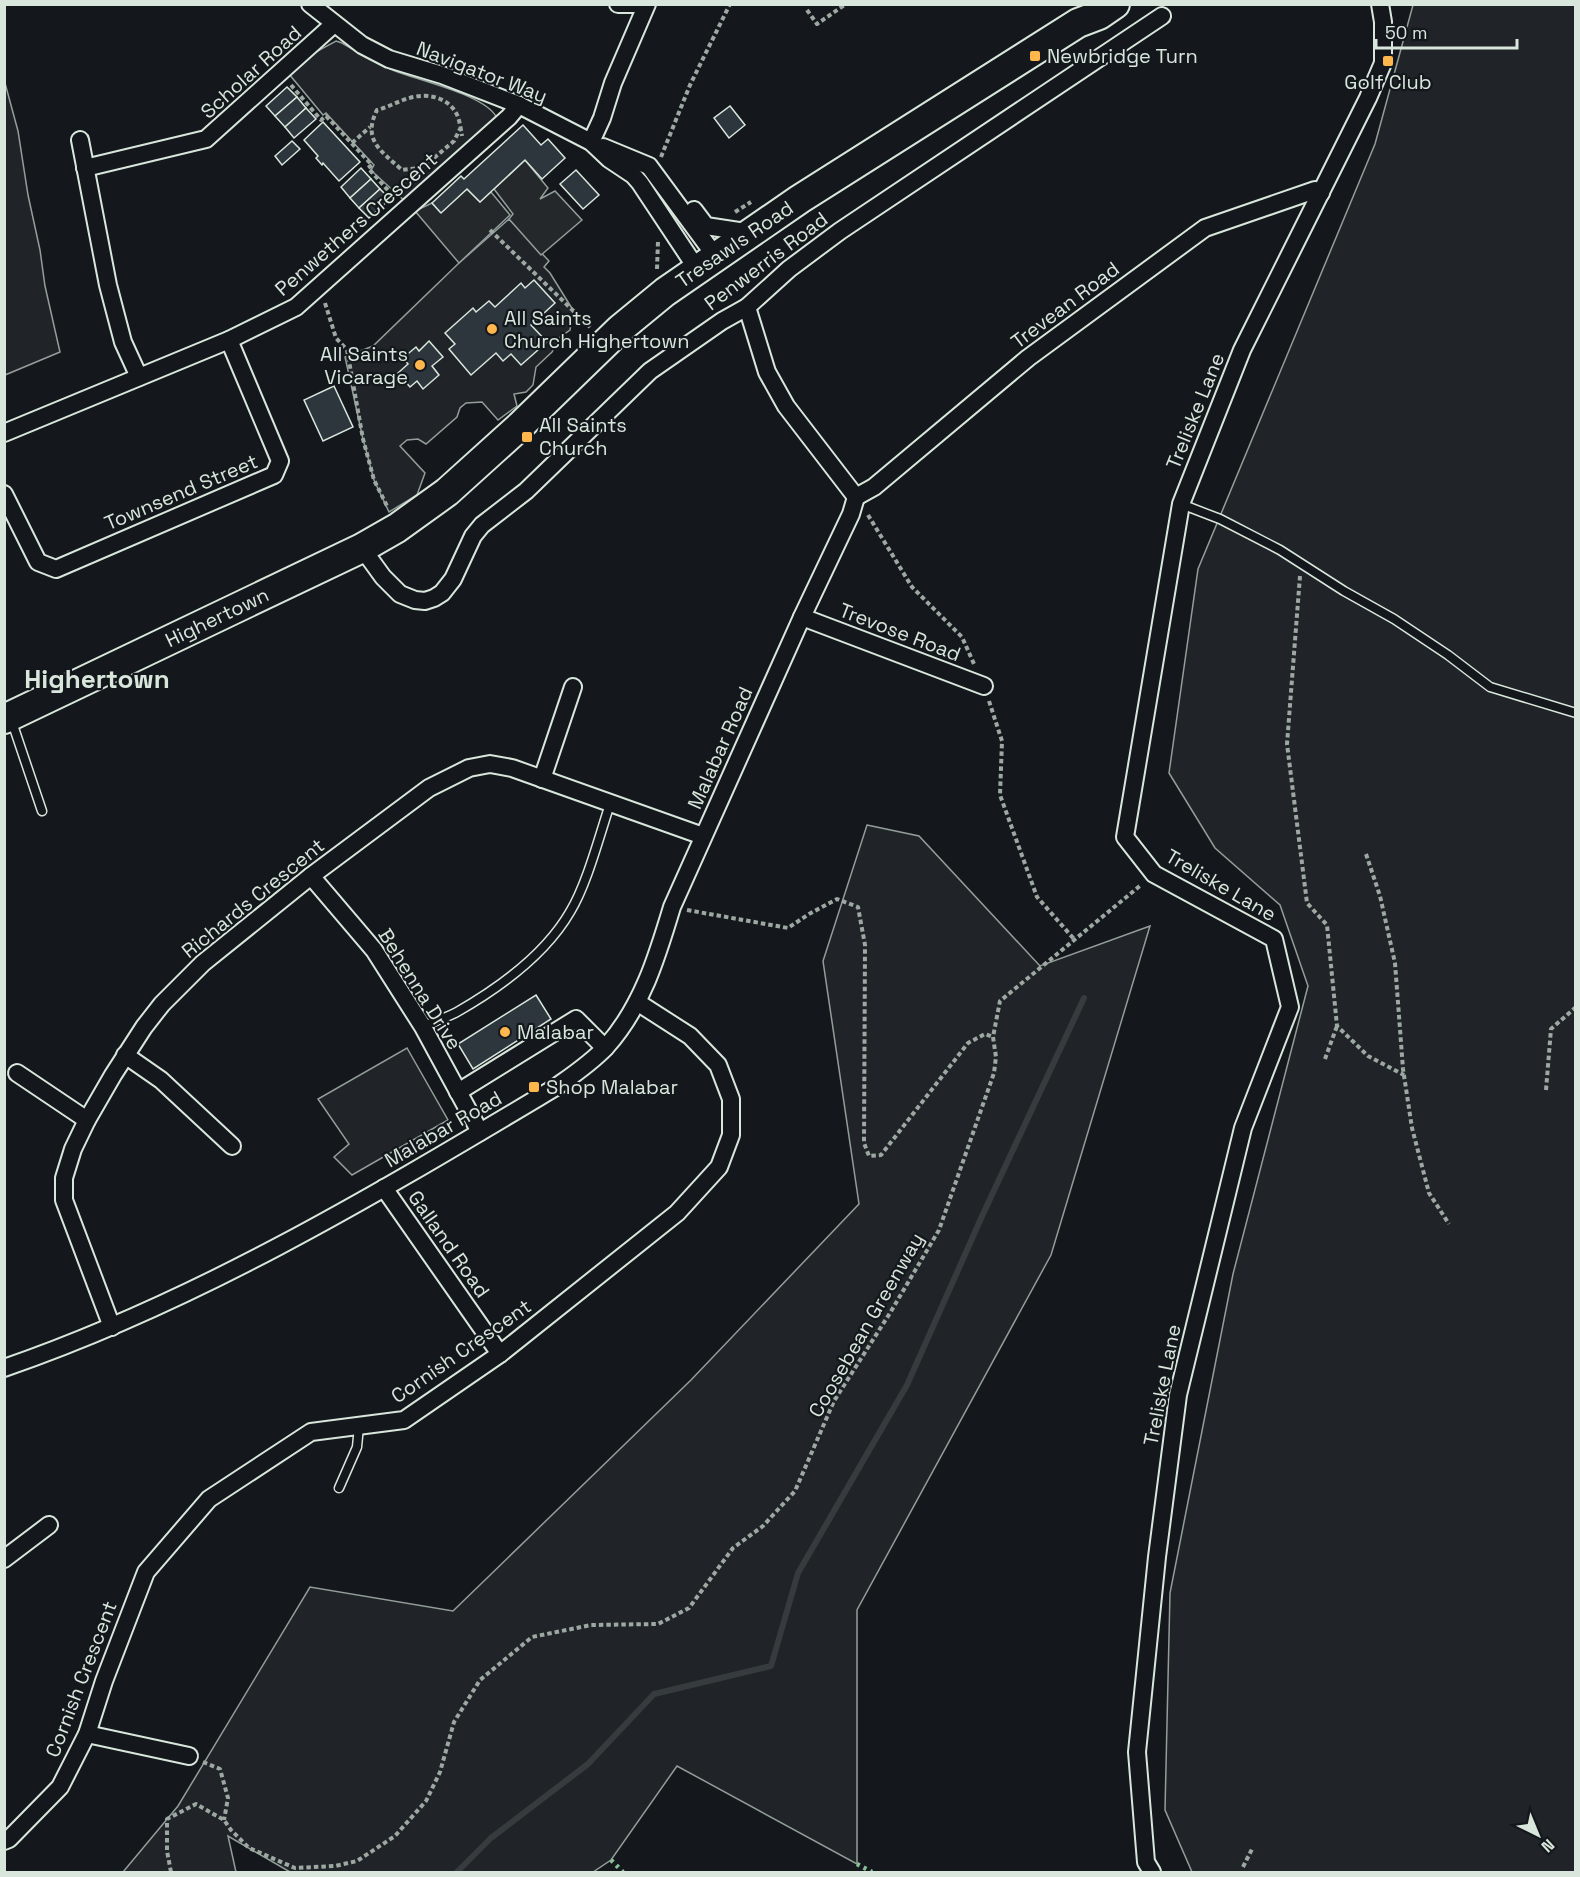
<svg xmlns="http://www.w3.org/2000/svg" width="1580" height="1877" font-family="'Space Grotesk',sans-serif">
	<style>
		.green { fill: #202428; stroke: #939e99; stroke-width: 1.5 }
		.parking { fill: #24282b; stroke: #939e99; stroke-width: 1.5 }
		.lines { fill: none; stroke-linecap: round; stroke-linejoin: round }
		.stream { stroke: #363b3e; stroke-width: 6 }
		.building { fill: #2c363c; stroke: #d8e6dc; stroke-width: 1.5 }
		.service-casing { stroke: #d8e6dc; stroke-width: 11 }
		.minor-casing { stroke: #d8e6dc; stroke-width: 20 }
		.trunk-casing { stroke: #d8e6dc; stroke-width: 32 }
		.path { stroke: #9da8a2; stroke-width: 4; stroke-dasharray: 4.5 3; stroke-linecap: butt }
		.service { stroke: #14181c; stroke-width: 8 }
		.minor { stroke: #14181c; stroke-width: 16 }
		.trunk { stroke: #14181c; stroke-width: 28 }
		.hedge { stroke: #8ac095; stroke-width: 4.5; stroke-dasharray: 3 4.5; stroke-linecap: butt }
		.poi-dot { fill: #ffb74d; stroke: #14181c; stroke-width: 2 }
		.labels { text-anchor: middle; stroke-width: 4.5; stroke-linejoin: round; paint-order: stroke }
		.poi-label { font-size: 20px; fill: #d8e6dc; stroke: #14181c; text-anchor: start }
		.street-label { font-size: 20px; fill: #d8e6dc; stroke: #14181c }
		.district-label { font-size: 26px; font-weight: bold; fill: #d8e6dc; stroke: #14181c }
	</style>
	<rect width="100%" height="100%" fill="#14181c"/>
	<!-- green -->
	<g class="green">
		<polygon points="1413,5 1575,5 1575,1872 1192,1872 1165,1810 1170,1593 1233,1274 1308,986 1280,905 1215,848 1169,773 1198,569 1375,144"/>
		<path d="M336 41 342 43C359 53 376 63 395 71 417 80 490 96 497 119L408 204 375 174 371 170 374 165 326 113 323 115 289 74 312 54Z"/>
		<polygon points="5,83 18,131 28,195 40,250 45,286 60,352 5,375"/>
		<polygon points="509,219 549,261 544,267 550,273 573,310 570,330 560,337 552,352 536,367 533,385 526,392 514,394 517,406 498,420 482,402 466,403 460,408 457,417 426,444 418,439 407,440 400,446 425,473 417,495 389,512 374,480 363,439 345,357 373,346 459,263"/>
		<polygon points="867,825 919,836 1040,966 1150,926 1051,1255 857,1610 857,1864 677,1766 611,1860 593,1872 290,1872 228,1836 236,1872 123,1872 178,1806 310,1587 453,1611 691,1380 859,1204 823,961"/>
		<polygon points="407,1048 448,1120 352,1175 334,1157 349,1144 318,1099"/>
	</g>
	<!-- parking -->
	<g class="parking">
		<polygon points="525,160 548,188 540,199 555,191 582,220 541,255 509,219 513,214 494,189"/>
		<polygon points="467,189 480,202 491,192 510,215 459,263 415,211 432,203 440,212"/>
	</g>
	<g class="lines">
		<!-- stream -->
		<polyline class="stream" points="457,1872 491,1838 588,1764 654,1694 771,1666 798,1573 907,1385 983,1214 1084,998"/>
	</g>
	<!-- building -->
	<g class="building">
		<polygon points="287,87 297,97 275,116 266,106"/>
		<polygon points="297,97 306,108 285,127 275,116"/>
		<polygon points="730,106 745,125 729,138 714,118"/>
		<polygon points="306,108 316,119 294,138 285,127"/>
		<polygon points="323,122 360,162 339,181 323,163 322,165 316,158 318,156 304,140"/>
		<polygon points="523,125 541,145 548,139 565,158 542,179 525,160 480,202 467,189 441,213 432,203 461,176 464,179"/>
		<polygon points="292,141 300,149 282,165 275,156"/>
		<polygon points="361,168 371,179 350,198 341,187"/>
		<polygon points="576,170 599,195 583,209 560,184"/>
		<polygon points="371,179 380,189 359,208 350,198"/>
		<polygon points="380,189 390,199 369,218 359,208"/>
		<polygon points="534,280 555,303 531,325 547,342 521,365 511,354 503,361 496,353 471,375 449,349 455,344 445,333 473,308 476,312 489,301 495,307 521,283 525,288"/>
		<polygon points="429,341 443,357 432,366 439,375 423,389 417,381 410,387 398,373 408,364 403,358 416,347 419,351"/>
		<polygon points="334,386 353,427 323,441 304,400"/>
		<polygon points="536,995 551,1019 473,1069 458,1044"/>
	</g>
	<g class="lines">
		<!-- service casing -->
		<g class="service-casing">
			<g id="service">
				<polyline points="1181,504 1220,519 1280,550 1344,591 1394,619 1448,655 1490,687 1576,713"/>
				<polyline points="11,719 42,811"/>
				<path d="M423 1027C434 1021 446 1018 457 1012 499 988 545 955 570 912 587 884 599 837 610 804"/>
				<polyline points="339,1488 357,1447 359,1426"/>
			</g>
		</g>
		<!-- minor casing -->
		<g class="minor-casing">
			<g id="minor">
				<polyline points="310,4 362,45 389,59 442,75 519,105 591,142 609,159 633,175 640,183 697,269"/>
				<polyline points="618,4 640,4"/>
				<polyline points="80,140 108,285 123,342 139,377"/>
				<polyline points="591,142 602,118 613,83 647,4"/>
				<polyline points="603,147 649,166 716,257"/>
				<polyline points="85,168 206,139 334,24"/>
				<polyline points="694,210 706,226 752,233"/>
				<polyline points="747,307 767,372 786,406 856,497"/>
				<polyline points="4,433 229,340 296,307 509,117 519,105"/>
				<polyline points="4,494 38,562 56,569 274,475 280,461 229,340"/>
				<polyline points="856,497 874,487 1028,358 1205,228 1315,190 1321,193"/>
				<polyline points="362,548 383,577 400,594 415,600 425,601 434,598 442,593 453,579 473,536 482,525 526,491 650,371 722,321 747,307 789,269 840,231 1162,16"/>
				<polyline points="802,617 984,686"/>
				<polyline points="542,779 573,687"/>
				<polyline points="311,876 374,950 423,1027 480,1132"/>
				<polyline points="125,1055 161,1080 232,1146"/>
				<polyline points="17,1073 87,1120"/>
				<polyline points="458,1092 576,1019 605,1048"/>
				<polyline points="384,1188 500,1354"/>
				<polyline points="112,1327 64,1200 64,1178 73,1149 87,1120 113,1075 144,1027 162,1004 203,963 311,876 429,788 469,768 490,764 512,768 703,836"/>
				<path d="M4 1368C201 1300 378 1193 556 1087 573 1075 591 1063 606 1047 642 1007 657 957 672 907L802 617 851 514 856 497"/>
				<polyline points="4,1559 49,1525"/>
				<polyline points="87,1734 189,1756"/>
				<polyline points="4,1841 9,1839 60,1787 87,1734 104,1681 146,1572 209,1499 311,1432 404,1420 500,1354 677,1213 719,1167 731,1135 731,1099 718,1065 690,1036 637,1002"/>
				<polyline points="1152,1872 1146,1862 1137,1752 1157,1557 1178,1395 1243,1128 1290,1007 1274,939 1154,874 1125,837 1181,504 1242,350 1368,98 1383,63 1383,22 1380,4"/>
			</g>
		</g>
		<!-- trunk casing -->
		<g class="trunk-casing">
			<g id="trunk">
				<path id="s1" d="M4 719 362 548 397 528 447 492 520 426 620 329 665 292 800 199 1078 23 1099 15 1115 4"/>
			</g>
		</g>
		<!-- path -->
		<g class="path">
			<polyline points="807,10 817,24 846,4"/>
			<polyline points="291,85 321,120 326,116 372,165 368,168 394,197"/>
			<polyline points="352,143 370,127"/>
			<polyline points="661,157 690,85 730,4"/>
			<polyline points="434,158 454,141 460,129"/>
			<path d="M429 163 418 168 402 170C381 151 362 140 377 110 389 107 400 100 413 97 431 93 451 99 458 117 460 123 461 130 462 136"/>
			<polyline points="735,212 751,202"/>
			<polyline points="490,230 591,328"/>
			<polyline points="657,269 658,241"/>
			<polyline points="325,303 336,338 347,350 363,439 374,480 388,508"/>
			<polyline points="868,515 912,587 962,637 974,664"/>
			<polyline points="1300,576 1287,744 1307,903 1327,925 1337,1026 1368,1056 1404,1075"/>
			<polyline points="989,701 1002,741 1000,795 1037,897 1074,939"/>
			<polyline points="1366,854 1380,896 1395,963 1403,1069 1412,1128 1429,1193 1449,1224"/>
			<polyline points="687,910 788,928 809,914 837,899 858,907 865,945 864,1143 869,1156 881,1155 968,1043 985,1034 993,1037"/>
			<polyline points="1325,1059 1337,1026"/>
			<polyline points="1546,1090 1551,1029 1576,1007"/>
			<polyline points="203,1762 220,1769 228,1798 224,1820"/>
			<polyline points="1243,1867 1252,1849"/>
			<polyline points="171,1872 167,1851 167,1819 196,1804 224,1820 231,1830 249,1848 295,1868 335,1866 357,1861 395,1836 426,1801 440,1772 454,1722 480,1680 532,1637 591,1625 658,1624 689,1608 733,1548 763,1526 795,1491 834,1401 890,1313 939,1230 994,1073 996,1057 993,1037 1000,1001 1141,885"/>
		</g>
		<!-- service -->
		<use href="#service" class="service"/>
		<!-- minor -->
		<use href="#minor" class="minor"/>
		<!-- trunk -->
		<use href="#trunk" class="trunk"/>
		<!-- hedge -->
		<g class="hedge">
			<polyline points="611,1860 623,1872"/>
			<polyline points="857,1864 872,1872"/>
		</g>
	</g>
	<!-- markers -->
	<g class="poi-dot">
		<rect x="1029" y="50" width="12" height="12" rx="3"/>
		<rect x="1382" y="55" width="12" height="12" rx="3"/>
		<circle cx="492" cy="329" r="6"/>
		<circle cx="420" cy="365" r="6"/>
		<rect x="521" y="431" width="12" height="12" rx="3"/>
		<circle cx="505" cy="1032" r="6"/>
		<rect x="528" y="1081" width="12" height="12" rx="3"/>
	</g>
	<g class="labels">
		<!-- poi labels -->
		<g class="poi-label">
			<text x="1047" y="63">Newbridge Turn</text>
			<text x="1388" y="89" text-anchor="middle">Golf Club</text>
			<text x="504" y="325">All Saints<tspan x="504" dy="23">Church Highertown</tspan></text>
			<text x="408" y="361" text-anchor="end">All Saints<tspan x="408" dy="23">Vicarage</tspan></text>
			<text x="539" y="432">All Saints<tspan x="539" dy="23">Church</tspan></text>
			<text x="517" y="1039">Malabar</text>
			<text x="546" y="1094">Shop Malabar</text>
		</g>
		<!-- street labels -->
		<g class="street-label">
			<text transform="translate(251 72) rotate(-42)" y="7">Scholar Road</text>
			<text transform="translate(482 72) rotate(21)" y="7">Navigator Way</text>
			<text transform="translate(356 224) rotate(-41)" y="7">Penwethers Crescent</text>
			<text dy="7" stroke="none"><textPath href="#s1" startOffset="879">Tresawls Road</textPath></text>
			<text transform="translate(766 261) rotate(-37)" y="7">Penwerris Road</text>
			<text transform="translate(1065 305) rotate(-37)" y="7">Trevean Road</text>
			<text transform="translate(1195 411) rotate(-68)" y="7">Treliske Lane</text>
			<text transform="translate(181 492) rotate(-23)" y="7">Townsend Street</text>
			<text dy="7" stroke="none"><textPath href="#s1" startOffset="236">Highertown</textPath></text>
			<text transform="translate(900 632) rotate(21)" y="7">Trevose Road</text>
			<text transform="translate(720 748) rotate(-66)" y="7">Malabar Road</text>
			<text transform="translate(1221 885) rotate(30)" y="7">Treliske Lane</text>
			<text transform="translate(253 898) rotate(-39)" y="7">Richards Crescent</text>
			<text transform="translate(420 989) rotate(58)" y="7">Behenna Drive</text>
			<text transform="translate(443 1129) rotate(-30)" y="7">Malabar Road</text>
			<text transform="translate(449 1244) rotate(55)" y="7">Galland Road</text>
			<text transform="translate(866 1325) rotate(-60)" y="7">Coosebean Greenway</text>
			<text transform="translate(461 1351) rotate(-35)" y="7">Cornish Crescent</text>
			<text transform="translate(1162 1385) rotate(-79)" y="7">Treliske Lane</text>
			<text transform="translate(81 1679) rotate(-69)" y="7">Cornish Crescent</text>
		</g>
		<!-- district labels -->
		<g class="district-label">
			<text x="97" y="688">Highertown</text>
		</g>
	</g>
	<!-- border -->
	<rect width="1580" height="1877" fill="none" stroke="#d8e6dc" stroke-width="12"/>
	<!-- north arrow -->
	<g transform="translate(1538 1835) rotate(137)" stroke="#14181c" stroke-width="4.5" paint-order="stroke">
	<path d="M0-4.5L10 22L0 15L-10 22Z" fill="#d8e6dc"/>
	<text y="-9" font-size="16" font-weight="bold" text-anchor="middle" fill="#d8e6dc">N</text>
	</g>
	<!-- scale -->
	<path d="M1376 39v9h141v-9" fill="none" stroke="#d8e6dc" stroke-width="3"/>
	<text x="1385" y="39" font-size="18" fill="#d8e6dc" stroke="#14181c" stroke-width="4.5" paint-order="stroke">50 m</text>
</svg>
